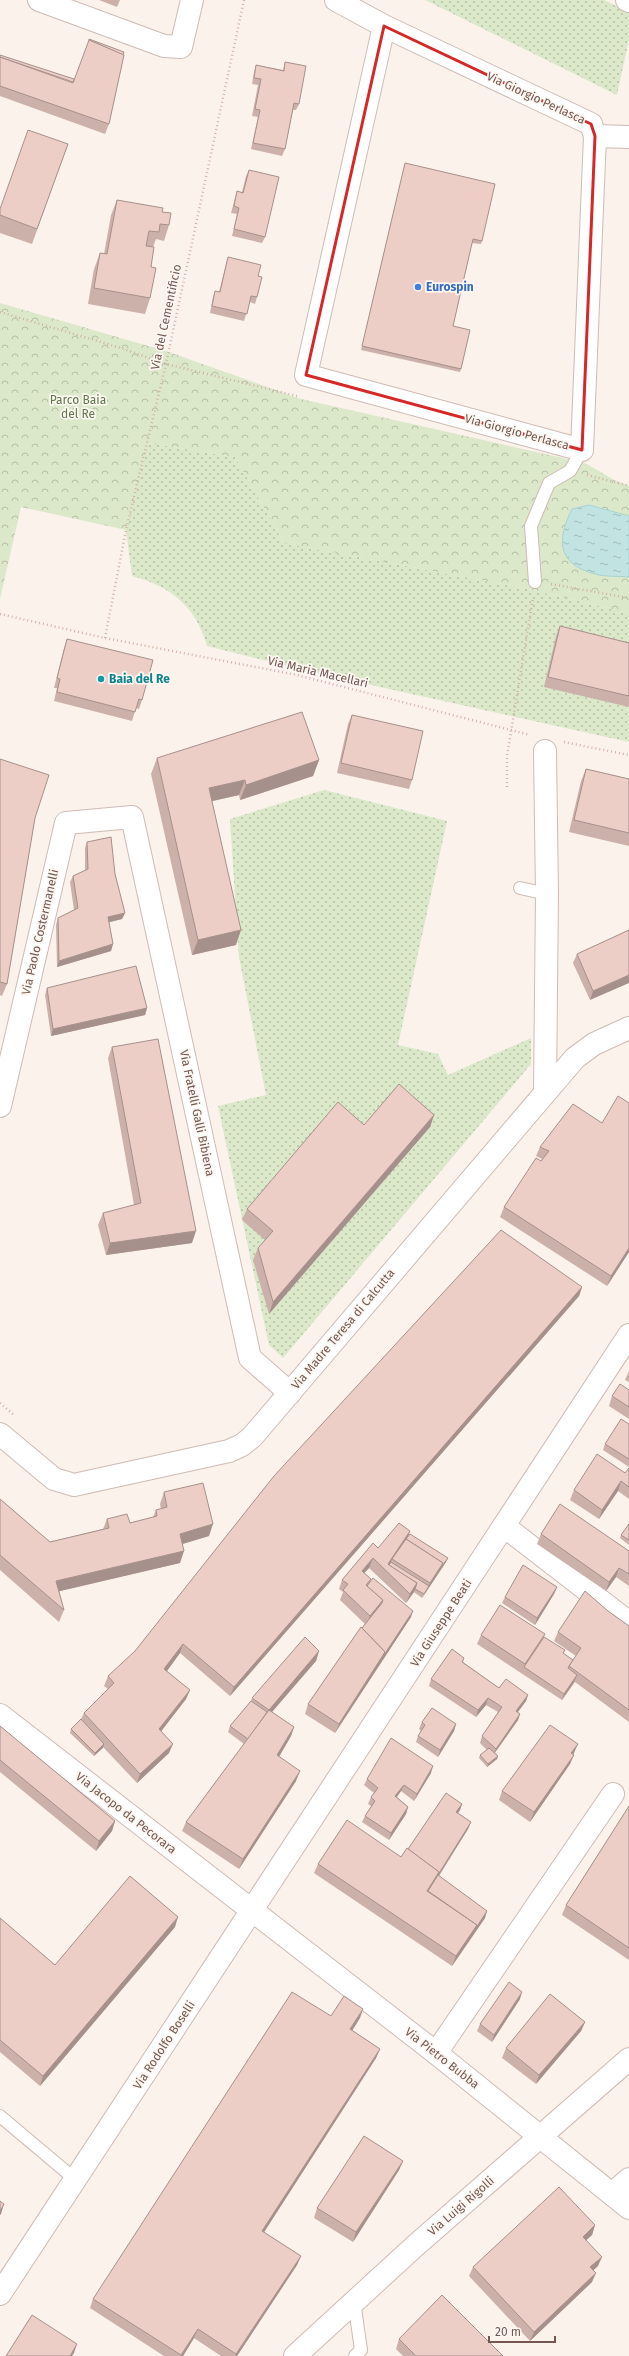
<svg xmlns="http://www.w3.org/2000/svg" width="629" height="2356" font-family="'Fira Sans',sans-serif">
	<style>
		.grass { fill: url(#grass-dots) }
		.park { fill: url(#park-crowns) }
		.water { fill: url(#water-ripples); stroke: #a8d4d3 }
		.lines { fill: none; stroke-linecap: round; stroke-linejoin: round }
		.service-casing { stroke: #cebbb4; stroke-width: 14 }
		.minor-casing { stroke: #cebbb4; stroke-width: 24 }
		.tertiary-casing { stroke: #cebbb4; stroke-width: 24 }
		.secondary-casing { stroke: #d1bab2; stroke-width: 24 }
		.path { stroke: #d3b1a8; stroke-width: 2.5; stroke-dasharray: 1 3; stroke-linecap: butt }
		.service { stroke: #fff; stroke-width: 12 }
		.minor { stroke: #fff; stroke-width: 22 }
		.tertiary { stroke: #fff; stroke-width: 22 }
		.secondary { stroke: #fff; stroke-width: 22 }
		.wall { fill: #ccb1aa }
		.shaded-wall { fill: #a6908b }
		.building { fill: #edcec6; stroke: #a6908b }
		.marked { fill: none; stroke: #d62828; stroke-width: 3; stroke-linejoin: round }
		.shop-dot { fill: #3f7fe0; stroke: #fdf7f2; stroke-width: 1.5 }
		.culture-dot { fill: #0f9aa8; stroke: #fdf7f2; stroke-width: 1.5 }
		.labels { text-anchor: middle; stroke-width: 3.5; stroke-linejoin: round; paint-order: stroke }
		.street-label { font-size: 12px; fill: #745750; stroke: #fdf7f2 }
		.shop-label { font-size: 12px; font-weight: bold; fill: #366cbe; stroke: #fdf7f2; text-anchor: start }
		.park-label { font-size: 12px; fill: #5f784a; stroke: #fdf7f2 }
		.culture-label { font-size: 12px; font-weight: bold; fill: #0d838f; stroke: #fdf7f2; text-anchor: start }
	</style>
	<defs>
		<pattern id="grass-dots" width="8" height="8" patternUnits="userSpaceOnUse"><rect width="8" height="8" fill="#dbe8ca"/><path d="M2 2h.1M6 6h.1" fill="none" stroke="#b6bfa6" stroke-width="1.8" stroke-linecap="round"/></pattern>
		<pattern id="park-crowns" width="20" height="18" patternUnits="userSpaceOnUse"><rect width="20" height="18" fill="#dbe8ca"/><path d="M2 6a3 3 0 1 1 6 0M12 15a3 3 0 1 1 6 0" fill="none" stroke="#b6bfa6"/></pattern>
		<pattern id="water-ripples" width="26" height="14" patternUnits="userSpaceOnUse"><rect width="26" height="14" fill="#c1e3e2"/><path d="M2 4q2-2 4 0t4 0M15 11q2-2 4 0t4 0" fill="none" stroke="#a1bbba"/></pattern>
	</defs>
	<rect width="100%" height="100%" fill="#fbf2eb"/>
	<!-- grass -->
	<g class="grass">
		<polygon points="425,0 604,0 629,12 629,39 617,95"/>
		<path d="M148 443 235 457 284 543 528 589 629 613V742L299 669 207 646C196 606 170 586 132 576L126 530Z"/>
		<polygon points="324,790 447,821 398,1045 438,1054 448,1075 531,1038 531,1064 283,1358 269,1345 218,1106 266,1095 239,957 230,819"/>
	</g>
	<!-- park -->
	<polygon class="park" points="0,303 169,352 301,399 585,463 616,481 629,485 629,613 528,589 284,543 235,457 148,443 126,530 21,507 0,599"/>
	<!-- water -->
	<path class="water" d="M589 505 629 516V577C618 576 605 577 595 574 556 564 557 539 572 509Z"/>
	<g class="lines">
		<!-- service casing -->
		<g class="service-casing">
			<g id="service">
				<polyline points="535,582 531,526 549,483 570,471 582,450"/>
				<polyline points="520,888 547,894"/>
				<polyline points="0,2116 76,2180"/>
				<polyline points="354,2301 361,2350 355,2356"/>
			</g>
		</g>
		<!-- minor casing -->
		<g class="minor-casing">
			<g id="minor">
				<polyline points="39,0 164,46 181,47 192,0"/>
				<polyline points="336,0 384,26 591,124 595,136 582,450 306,375 384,26"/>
				<polyline points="595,136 629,137"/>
				<polyline points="545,751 547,894 545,1091"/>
				<polyline points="0,1106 66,823 132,817 250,1358 290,1393"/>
				<polyline points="0,1434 54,1479 74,1485 229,1451 242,1445 252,1437 575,1058 594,1044 629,1028"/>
				<polyline points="504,1526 627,1621"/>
				<polyline points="0,1715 436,2053 629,2208"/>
				<polyline points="436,2053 613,1794"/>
				<polyline points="612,2194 629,2179"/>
			</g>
		</g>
		<!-- tertiary casing -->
		<g class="tertiary-casing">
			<g id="tertiary">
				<polyline points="627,0 629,1"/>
				<polyline points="0,2294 629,1335"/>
			</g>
		</g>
		<!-- secondary casing -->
		<g class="secondary-casing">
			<polyline id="secondary" points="295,2356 415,2246 629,2059"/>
		</g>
		<!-- path -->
		<g class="path">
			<polyline points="0,312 121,348 166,364 297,396"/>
			<polyline points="587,475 629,486"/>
			<polyline points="551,584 629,598"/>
			<polyline points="0,614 105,638 297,675 530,735"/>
			<polyline points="105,638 126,530 166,364 244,0"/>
			<polyline points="564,742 629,755"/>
			<polyline points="507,787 507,756 533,598"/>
			<polyline points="0,1403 14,1415"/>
		</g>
		<!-- service -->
		<use href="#service" class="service"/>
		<!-- minor -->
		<use href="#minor" class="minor"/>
		<!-- tertiary -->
		<use href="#tertiary" class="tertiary"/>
		<!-- secondary -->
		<use href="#secondary" class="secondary"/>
	</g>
	<!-- wall -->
	<g class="wall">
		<polygon points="99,0 120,0 117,7"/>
		<polygon points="0,55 109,124 105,134 0,96"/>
		<polygon points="285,62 299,104 296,110 293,110 285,149 282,156 251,149 258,117 252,116 258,85 252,84 254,72 256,65 283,70"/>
		<polygon points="68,144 32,244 0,233 0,209"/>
		<polygon points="405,163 482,241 481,244 472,243 453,326 461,369 460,372 361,350"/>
		<polygon points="249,170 265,237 262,243 232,236 237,214 231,213 235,198 237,191 242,192 246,176"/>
		<polygon points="117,200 162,212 169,225 164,241 156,239 153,247 151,267 150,298 145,314 88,304 94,269 100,253 104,254 111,215"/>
		<polygon points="228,257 257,297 255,304 250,302 244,321 210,313 213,297 215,291 219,292 226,264"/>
		<polygon points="560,626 629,643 629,707 544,687 556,636"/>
		<polygon points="67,639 142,700 139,709 136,708 132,721 54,701 57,688 54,688 64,648"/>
		<polygon points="352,715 412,780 409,789 337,773 348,724"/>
		<polygon points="157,758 319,760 313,776 240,800 239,795 212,801 236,945 192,955 151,774"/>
		<polygon points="0,759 35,818 7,984 2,996 0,995"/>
		<polygon points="586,769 629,779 629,846 569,832 581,781"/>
		<polygon points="87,842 115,874 125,913 122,919 109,922 113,944 111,951 57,967 56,925 58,918 74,910 70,882 73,876 85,870 85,848"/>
		<polygon points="629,930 590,1000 573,963 577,954"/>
		<polygon points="47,988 147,1008 145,1015 51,1036 45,995"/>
		<polygon points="112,1047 192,1243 106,1255 98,1225 103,1213 134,1205 108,1058"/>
		<polygon points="629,1103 629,1252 607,1286 500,1217 504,1207 542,1159 536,1156 540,1147 602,1123"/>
		<polygon points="434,1115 430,1127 269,1314 253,1260 258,1248 265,1240 242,1220 247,1209 364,1125"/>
		<polygon points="582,1287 579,1296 230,1696 180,1653 167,1671 190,1690 186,1699 161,1731 169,1753 137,1783 103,1747 94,1756 70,1733 71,1729 81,1719 84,1713 108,1689 104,1686 108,1676"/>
		<polygon points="629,1371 629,1382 625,1380"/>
		<polygon points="629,1390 629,1419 609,1406 612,1396"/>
		<polygon points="629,1424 629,1467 603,1450 605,1444"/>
		<polygon points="629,1468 629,1499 618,1491 599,1519 570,1500 574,1490 625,1473"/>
		<polygon points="164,1492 209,1536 182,1544 180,1563 59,1591 64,1610 59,1622 0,1570 0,1499 50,1542 103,1529 107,1519 130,1523 153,1517 156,1510 161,1509 160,1504"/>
		<polygon points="629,1524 629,1545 620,1538 621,1535"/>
		<polygon points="410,1531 408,1537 446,1562 422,1598 414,1592 406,1603 369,1568 364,1573 371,1579 370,1582 411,1617 335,1733 305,1714 308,1704 365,1624 340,1600 343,1592 339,1589 342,1580 378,1548"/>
		<polygon points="541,1534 629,1551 629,1586 616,1577 606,1591 537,1544"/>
		<polygon points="557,1587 554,1594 535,1625 502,1603 505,1597"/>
		<polygon points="608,1611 629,1626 629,1722 575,1682 562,1700 477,1644 481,1635 545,1634 544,1637 565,1650 563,1654 573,1660 576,1656 554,1641 558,1632"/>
		<polygon points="319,1651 316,1661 272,1712 294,1727 291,1736 279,1757 296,1781 239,1869 182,1831 186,1822 244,1744 228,1732 230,1726 251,1701 252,1698"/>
		<polygon points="464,1658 463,1662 499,1688 528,1695 526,1701 518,1712 520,1714 518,1720 495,1753 498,1756 497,1759 487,1767 479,1758 480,1755 487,1750 480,1743 482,1736 498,1712 486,1705 476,1717 429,1686 431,1679"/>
		<polygon points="422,1722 456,1724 454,1731 438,1757 416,1742 418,1736 421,1731 419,1729"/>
		<polygon points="0,1726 115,1821 112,1831 96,1851 0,1772"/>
		<polygon points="574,1753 570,1764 530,1822 499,1800 502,1791"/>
		<polygon points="431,1773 414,1801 401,1791 397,1797 408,1807 406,1814 389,1840 362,1822 365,1816 371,1806 368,1804 371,1797 374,1793 364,1785 367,1779"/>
		<polygon points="462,1804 460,1810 458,1813 471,1822 468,1829 439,1876 485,1918 452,1966 314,1873 318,1864 401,1857 408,1849"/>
		<polygon points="629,1806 629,1960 562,1915 566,1905"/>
		<polygon points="0,1918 55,1965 175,1927 40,2086 0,2052"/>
		<polygon points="520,1999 492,2042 477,2031 480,2024"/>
		<polygon points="360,2018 352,2030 380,2049 376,2058 264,2232 301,2256 297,2265 237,2356 221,2356 194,2338 183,2356 164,2356 90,2308 93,2299"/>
		<polygon points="585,2022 581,2031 536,2084 502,2058 506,2048"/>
		<polygon points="403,2161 399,2170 353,2242 314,2218 317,2208"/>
		<polygon points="595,2225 592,2235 586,2240 598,2266 593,2270 592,2282 530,2341 469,2276 473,2267"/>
		<polygon points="399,2339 503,2356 403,2356 396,2349"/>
	</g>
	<!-- shaded-wall -->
	<g class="shaded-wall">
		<polygon points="319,760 313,776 240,800 246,785"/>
		<polygon points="245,780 239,795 204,803 209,788"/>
		<polygon points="125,913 122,919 106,923 108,917"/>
		<polygon points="241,930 236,945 192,955 198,940"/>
		<polygon points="113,944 111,951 57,967 59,961"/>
		<polygon points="629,975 629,983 590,1000 593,991"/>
		<polygon points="147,1008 145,1015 51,1036 53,1029"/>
		<polygon points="434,1115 430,1127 269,1314 273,1302"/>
		<polygon points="196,1231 192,1243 106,1255 110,1243"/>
		<polygon points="629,1248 629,1252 607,1286 611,1276"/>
		<polygon points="582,1287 579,1296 230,1696 234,1687"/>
		<polygon points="621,1481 618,1491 599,1519 602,1510"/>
		<polygon points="213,1524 209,1536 176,1546 180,1534"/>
		<polygon points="410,1531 407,1540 392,1559 390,1565 388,1564"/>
		<polygon points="184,1551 180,1563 52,1593 56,1581"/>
		<polygon points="373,1558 369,1568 358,1580 362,1571"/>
		<polygon points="448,1558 446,1562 422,1598 430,1583 443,1563"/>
		<polygon points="619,1568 616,1577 606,1591 609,1582"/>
		<polygon points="417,1583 414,1592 406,1603 410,1594"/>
		<polygon points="557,1587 554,1594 535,1625 537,1618"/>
		<polygon points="383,1600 379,1609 366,1626 370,1616"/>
		<polygon points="413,1611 411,1617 335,1733 339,1724 385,1652"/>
		<polygon points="183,1644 180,1653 161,1679 164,1669"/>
		<polygon points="319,1651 316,1661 265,1720 269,1710"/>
		<polygon points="577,1675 574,1682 562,1700 564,1694"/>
		<polygon points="190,1690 186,1699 156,1738 159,1729"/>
		<polygon points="528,1695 526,1701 514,1717 516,1711"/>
		<polygon points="488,1698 486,1705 476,1717 478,1710"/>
		<polygon points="520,1714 518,1720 493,1755 496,1749"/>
		<polygon points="456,1724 454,1731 438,1757 440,1750"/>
		<polygon points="294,1727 291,1736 274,1765 277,1755"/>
		<polygon points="104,1744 103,1748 94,1756 95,1753"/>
		<polygon points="173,1744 169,1753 137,1783 140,1774"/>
		<polygon points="578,1744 574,1753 567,1762 571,1753"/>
		<polygon points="574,1755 570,1764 530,1822 534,1812"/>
		<polygon points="498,1756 497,1759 487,1767 488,1764"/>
		<polygon points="433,1766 431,1773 414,1801 417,1794"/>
		<polygon points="300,1771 296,1781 239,1869 243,1859"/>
		<polygon points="404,1785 401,1791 393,1802 395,1796"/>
		<polygon points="462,1804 460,1810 454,1819 456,1812"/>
		<polygon points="408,1807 406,1814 389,1840 391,1833"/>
		<polygon points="115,1821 112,1831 96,1851 99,1841"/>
		<polygon points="471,1822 468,1829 427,1894 427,1891"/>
		<polygon points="487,1911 485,1918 452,1966 456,1956 477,1925"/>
		<polygon points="178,1917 175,1927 40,2086 43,2076"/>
		<polygon points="522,1992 520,1999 492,2042 494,2035"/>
		<polygon points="363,2009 360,2018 347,2039 350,2029"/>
		<polygon points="585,2022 581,2031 536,2084 539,2075"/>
		<polygon points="380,2049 376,2058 259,2240 262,2231"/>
		<polygon points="403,2161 399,2170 353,2242 356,2232"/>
		<polygon points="4,2204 1,2214 0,2215 0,2211"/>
		<polygon points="595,2225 592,2235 580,2246 583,2237"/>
		<polygon points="301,2256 297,2265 237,2356 235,2356"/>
		<polygon points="602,2257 598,2266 587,2276 590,2267"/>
		<polygon points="596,2273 592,2282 530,2341 534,2332"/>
		<polygon points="198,2329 194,2338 183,2356 181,2356"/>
		<polygon points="77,2344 74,2353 72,2356 70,2356"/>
	</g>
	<!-- building -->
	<g class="building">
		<polygon points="89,39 124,52 123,55 89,40"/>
		<polygon points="89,40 124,55 109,124 0,86 0,57 73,83"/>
		<polygon points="0,55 74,79 73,82 0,57"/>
		<polygon points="285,62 306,66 299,104 294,103 285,149 253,143 260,110 255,109 261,79 254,78 256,65 284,71"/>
		<polygon points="28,130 68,144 37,229 0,215 0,209"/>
		<polygon points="405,163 495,184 482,241 473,239 453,326 470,330 461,369 362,346"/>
		<polygon points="249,170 279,177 265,237 234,229 239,208 234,206 237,191 243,193"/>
		<polygon points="117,200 163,208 162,212 171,213 169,225 160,224 159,232 149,231 146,246 154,247 151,267 156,268 150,298 94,288 100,253 107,254"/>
		<polygon points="228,257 261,265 258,276 262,277 257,297 251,296 247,314 212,306 215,291 220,292"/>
		<polygon points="560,626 629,643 629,696 548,677"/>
		<polygon points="67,639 153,660 142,700 139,699 135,712 57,692 60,679 57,678"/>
		<polygon points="302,712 319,760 246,785 245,780 209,788 241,930 198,940 157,758"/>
		<polygon points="352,715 423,731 412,780 341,763"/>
		<polygon points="0,759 49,775 35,818 7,984 0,982"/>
		<polygon points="586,769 629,779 629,833 574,820"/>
		<polygon points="111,837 115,874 125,913 108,917 113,944 59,961 58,918 78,908 73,876 88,869 87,842"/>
		<polygon points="629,930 629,975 593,991 577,954"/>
		<polygon points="136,966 147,1008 53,1029 47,988"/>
		<polygon points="158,1039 196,1231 110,1243 103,1213 141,1203 112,1047"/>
		<polygon points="399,1084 434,1115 273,1302 258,1248 273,1231 247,1209 338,1102 364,1125"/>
		<polygon points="618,1096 629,1103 629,1248 611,1276 504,1207 536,1158 541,1161 549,1151 540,1147 573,1104 602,1123"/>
		<polygon points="501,1230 582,1287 234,1687 183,1644 164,1669 190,1690 159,1729 173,1744 140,1774 84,1713 114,1683 108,1676 135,1651 274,1476"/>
		<polygon points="620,1384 629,1390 629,1407 612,1396"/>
		<polygon points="621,1419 629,1424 629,1459 605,1444"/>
		<polygon points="597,1454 625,1473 629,1468 629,1487 621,1481 602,1510 574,1490"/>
		<polygon points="203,1483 213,1524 180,1534 184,1551 56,1581 64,1610 0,1555 0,1499 50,1542 109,1528 107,1519 127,1514 130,1523 157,1516 156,1510 167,1507 164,1492"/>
		<polygon points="560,1504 629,1551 629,1574 619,1568 609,1582 541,1534"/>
		<polygon points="399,1523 410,1531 388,1564 417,1583 410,1594 373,1558 362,1571 371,1579 366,1585 383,1600 370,1616 343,1590 348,1584 342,1580 373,1543 378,1548"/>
		<polygon points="629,1524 629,1540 621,1535"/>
		<polygon points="410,1534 448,1558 442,1566 443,1563 406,1539"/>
		<polygon points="406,1539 443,1563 430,1583 392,1559"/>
		<polygon points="391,1562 429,1586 424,1594 415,1589 417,1583 389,1565"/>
		<polygon points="523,1565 557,1587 537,1618 505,1597"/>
		<polygon points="373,1578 413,1611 384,1655 385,1652 362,1628 382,1603 383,1600 367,1586"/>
		<polygon points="585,1591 608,1611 629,1626 629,1710 569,1666 581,1648 558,1632"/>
		<polygon points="500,1605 545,1634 525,1664 481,1635"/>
		<polygon points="361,1627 385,1652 339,1724 308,1704"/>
		<polygon points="305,1637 319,1651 269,1710 252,1698"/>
		<polygon points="544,1637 565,1650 563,1653 573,1660 569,1666 568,1668 577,1675 564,1694 524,1667"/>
		<polygon points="452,1649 464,1658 462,1662 499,1688 506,1679 528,1695 516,1711 520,1714 496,1749 482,1736 502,1707 488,1698 478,1710 431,1679"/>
		<polygon points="251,1701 267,1712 248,1739 230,1726"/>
		<polygon points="432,1708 456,1724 440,1750 418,1736 425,1725 422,1722"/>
		<polygon points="269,1710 294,1727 277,1755 300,1771 243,1859 186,1822"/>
		<polygon points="81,1719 104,1744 95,1753 71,1729"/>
		<polygon points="550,1725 578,1744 571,1753 574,1755 534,1812 502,1791"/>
		<polygon points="0,1726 115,1821 99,1841 0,1760"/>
		<polygon points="391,1738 433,1766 417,1794 404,1785 395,1796 408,1807 391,1833 365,1816 375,1801 371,1797 378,1788 367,1779"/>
		<polygon points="489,1748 498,1756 488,1764 480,1755"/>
		<polygon points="446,1793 462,1804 456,1812 471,1822 438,1875 439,1872 408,1849"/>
		<polygon points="629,1806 629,1948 566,1905"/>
		<polygon points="347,1820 401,1857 407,1848 439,1872 427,1891 477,1925 456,1956 318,1864"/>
		<polygon points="438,1875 487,1911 476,1928 477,1925 428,1891"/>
		<polygon points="130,1876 178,1917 43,2076 0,2040 0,1918 55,1965"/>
		<polygon points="509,1982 522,1992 494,2035 480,2024"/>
		<polygon points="292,1992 331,2016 344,1996 363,2009 350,2029 380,2049 262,2231 301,2256 236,2354 198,2329 181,2355 93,2299"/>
		<polygon points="550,1994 585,2022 539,2075 506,2048"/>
		<polygon points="364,2136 403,2161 356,2232 317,2208"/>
		<polygon points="559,2187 595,2225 583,2237 602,2257 590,2267 596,2273 534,2332 473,2267"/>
		<polygon points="0,2201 4,2204 0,2211"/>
		<polygon points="442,2295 503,2356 416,2356 399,2339"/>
		<polygon points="32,2315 77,2344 70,2356 6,2356"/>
	</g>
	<!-- marked area -->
	<path class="marked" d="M384 26 591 124 595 136 582 450 306 375Z"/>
	<!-- markers -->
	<circle class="shop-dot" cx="418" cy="287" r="4"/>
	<circle class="culture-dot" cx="101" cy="679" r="4"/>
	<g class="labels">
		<!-- street labels -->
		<g class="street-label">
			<text transform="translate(536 98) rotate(25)" y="4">Via Giorgio Perlasca</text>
			<text transform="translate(166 317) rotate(-78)" y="4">Via del Cementificio</text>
			<text transform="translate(517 432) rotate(15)" y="4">Via Giorgio Perlasca</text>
			<text transform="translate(318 672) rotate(13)" y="4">Via Maria Macellari</text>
			<text transform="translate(40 932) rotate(-77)" y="4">Via Paolo Costermanelli</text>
			<text transform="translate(197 1113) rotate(78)" y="4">Via Fratelli Galli Bibiena</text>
			<text transform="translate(343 1329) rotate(-50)" y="4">Via Madre Teresa di Calcutta</text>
			<text transform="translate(441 1623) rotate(-57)" y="4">Via Giuseppe Beati</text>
			<text transform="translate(126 1813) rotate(38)" y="4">Via Jacopo da Pecorara</text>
			<text transform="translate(164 2045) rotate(-57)" y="4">Via Rodolfo Boselli</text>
			<text transform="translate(442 2058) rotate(38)" y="4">Via Pietro Bubba</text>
			<text transform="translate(461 2206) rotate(-41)" y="4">Via Luigi Rigolli</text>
		</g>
		<!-- shop labels -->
		<g class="shop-label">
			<text x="426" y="291">Eurospin</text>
		</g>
		<!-- park labels -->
		<g class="park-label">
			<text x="78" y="404">Parco Baia<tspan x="78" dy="14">del Re</tspan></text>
		</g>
		<!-- culture labels -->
		<g class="culture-label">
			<text x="109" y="683">Baia del Re</text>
		</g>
	</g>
	<!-- scale -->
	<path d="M489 2336v6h66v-6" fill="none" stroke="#745750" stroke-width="2"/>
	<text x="495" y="2336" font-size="12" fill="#745750" stroke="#fdf7f2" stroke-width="3" paint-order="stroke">20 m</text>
</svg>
